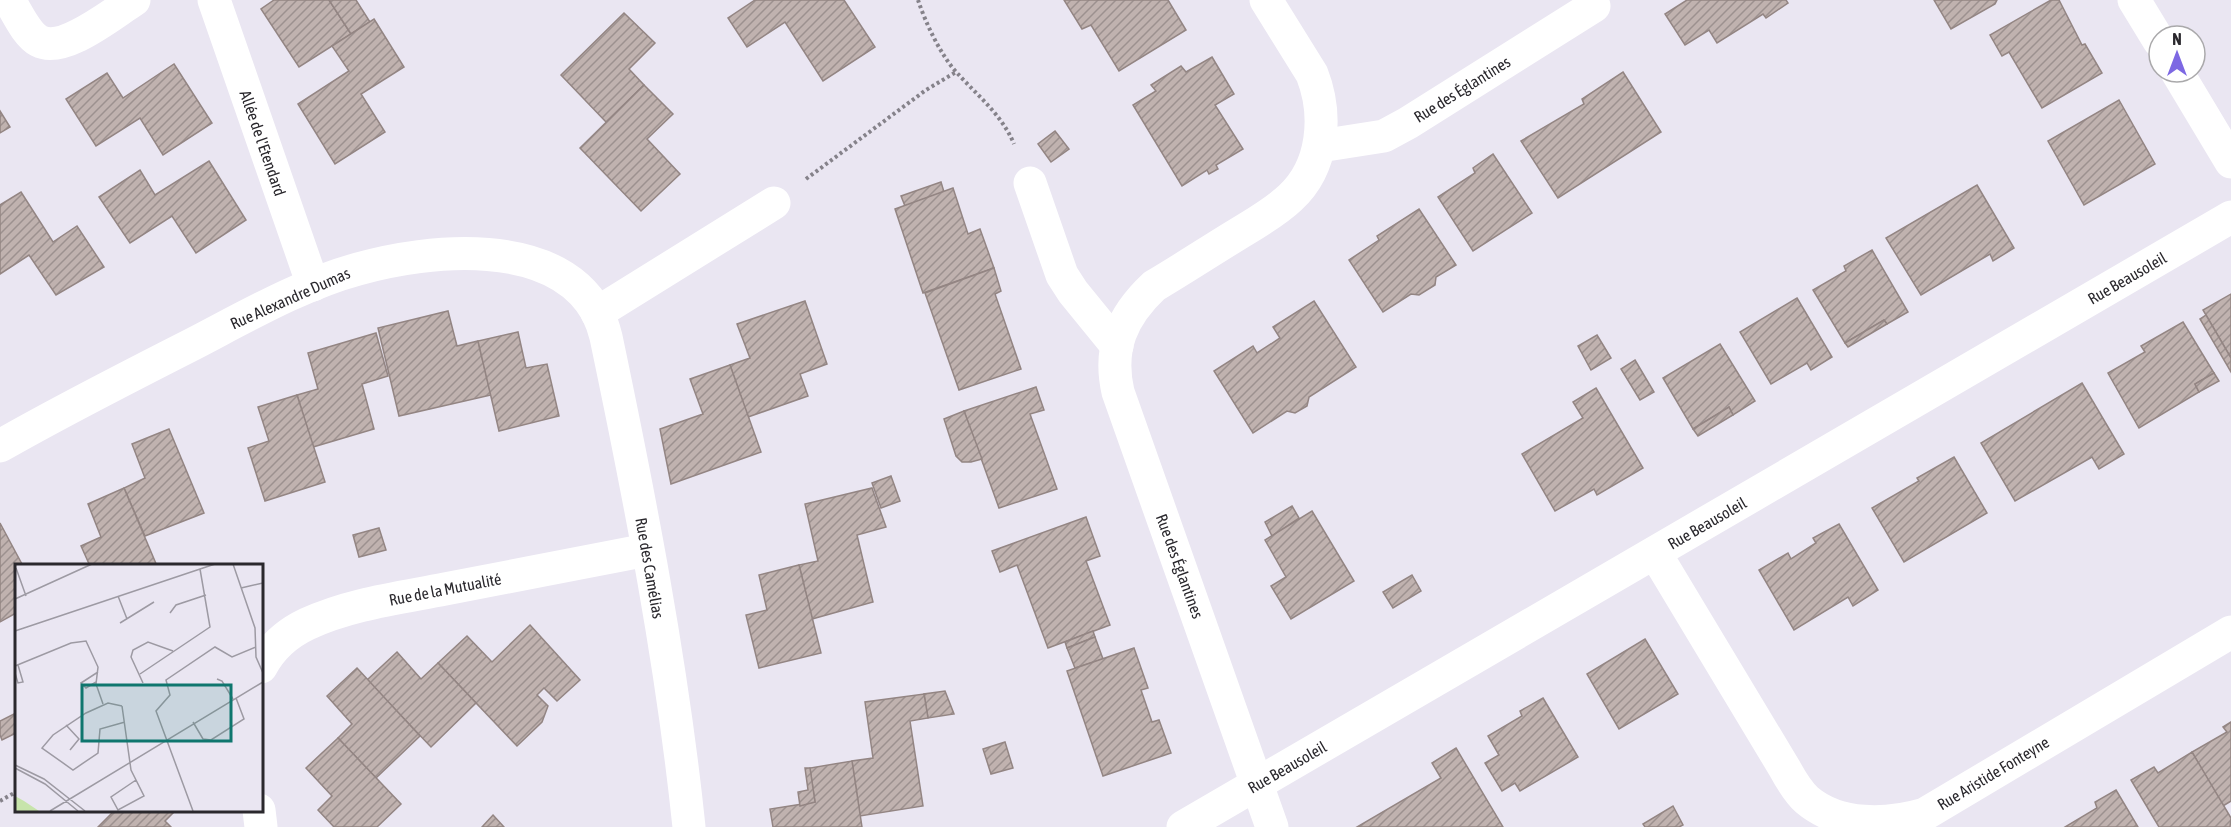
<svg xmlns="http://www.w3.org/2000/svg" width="2231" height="827" font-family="'Asap Condensed',sans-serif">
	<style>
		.building { fill: url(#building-hatch); stroke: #938583; stroke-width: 1.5 }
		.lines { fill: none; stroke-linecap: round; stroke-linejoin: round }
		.path { stroke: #85828a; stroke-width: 4; stroke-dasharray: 3 3; stroke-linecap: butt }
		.minor { stroke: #fff; stroke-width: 33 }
		.labels { text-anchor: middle; stroke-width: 6; stroke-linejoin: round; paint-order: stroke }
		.street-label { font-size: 16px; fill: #2a282d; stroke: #fff }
		.inset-road { fill: none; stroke: #9d9aa3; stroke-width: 1.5 }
		.view { fill: #0f766e; fill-opacity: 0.15; stroke: #0f766e; stroke-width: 3 }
		.inset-edge { fill: none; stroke: #2a282d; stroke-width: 3 }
	</style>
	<defs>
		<pattern id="building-hatch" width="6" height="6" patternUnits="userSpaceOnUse" patternTransform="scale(1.5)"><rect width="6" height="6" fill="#c0b2af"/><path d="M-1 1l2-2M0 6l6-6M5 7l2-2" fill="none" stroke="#9c918f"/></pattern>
	</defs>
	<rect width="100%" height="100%" fill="#eae6f2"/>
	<!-- building -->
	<g class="building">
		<polygon points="274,0 329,0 351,34 299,67 261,9"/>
		<polygon points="329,0 356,0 370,22 351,34"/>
		<polygon points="755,0 844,0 875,47 823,81 785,22 747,47 728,18"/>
		<polygon points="1064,0 1168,0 1186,30 1119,71 1091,25 1082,29"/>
		<polygon points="1687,0 1786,0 1788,3 1766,18 1763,14 1717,43 1709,30 1685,45 1665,14"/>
		<polygon points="1934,0 1997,0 1995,4 1951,29"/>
		<polygon points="2051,0 2059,0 2082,45 2085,44 2102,73 2042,108 2009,52 2002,56 1990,35"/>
		<polygon points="624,13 655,43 629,69 644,85 606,122 561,75"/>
		<polygon points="374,19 404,67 361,94 385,132 335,164 298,104 349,71 332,46"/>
		<polygon points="1212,57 1234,94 1215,105 1243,149 1216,165 1218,169 1209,174 1207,170 1182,186 1133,105 1156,91 1151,85 1181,66 1186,72"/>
		<polygon points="174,64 212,123 163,155 140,118 96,146 66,99 107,73 123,98"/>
		<polygon points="1623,72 1661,132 1558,198 1521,141 1584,104 1582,99"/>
		<polygon points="644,85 673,114 647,139 680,174 641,211 580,148"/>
		<polygon points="2119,100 2155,164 2084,205 2048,141"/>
		<polygon points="0,111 10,127 0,133"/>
		<polygon points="1055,131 1069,149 1051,162 1038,144"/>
		<polygon points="1493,154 1532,213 1473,251 1438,197 1475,173 1473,168"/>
		<polygon points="209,161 246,220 196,253 172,216 130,243 99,197 140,170 155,195"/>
		<polygon points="941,182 944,192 905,206 901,196"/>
		<polygon points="1977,185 2014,248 1993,261 1990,254 1921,295 1886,238"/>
		<polygon points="953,188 968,234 980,229 994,268 923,293 895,209"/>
		<polygon points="21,192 53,242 77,226 104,267 56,295 29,255 0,274 0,205"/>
		<polygon points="1419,209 1456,265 1436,277 1435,285 1419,295 1411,294 1383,312 1349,260 1379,240 1377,236"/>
		<polygon points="1872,250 1908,312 1887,324 1884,320 1845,343 1813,290 1846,271 1844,266"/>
		<polygon points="994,268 1001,291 995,294 1021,369 959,390 925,293"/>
		<polygon points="2231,294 2231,358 2203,310"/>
		<polygon points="1797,298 1832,357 1811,370 1807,363 1771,384 1740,332"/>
		<polygon points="805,301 827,364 800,374 808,396 748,417 730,365 750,358 737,324"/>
		<polygon points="1314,301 1356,367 1309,397 1307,406 1295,413 1287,411 1253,433 1214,371 1253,346 1257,353 1280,338 1273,327"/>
		<polygon points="448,311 457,346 478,341 491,395 399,416 378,328"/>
		<polygon points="2206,315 2231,358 2231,372 2200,319"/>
		<polygon points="1884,320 1887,324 1848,347 1845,343"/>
		<polygon points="2183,322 2214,373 2195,384 2199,392 2139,428 2108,373 2145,352 2141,346"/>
		<polygon points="518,332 526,368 547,364 559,416 499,431 478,341"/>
		<polygon points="376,333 388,376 362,384 374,429 313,447 297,395 318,389 308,353"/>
		<polygon points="1597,335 1611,358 1591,370 1578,346"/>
		<polygon points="1720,344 1755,401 1733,415 1729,407 1693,429 1663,378"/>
		<polygon points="1635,360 1654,392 1640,400 1621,369"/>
		<polygon points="730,365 761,452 671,484 660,429 703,414 690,379"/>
		<polygon points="2214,373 2219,381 2199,392 2195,384"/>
		<polygon points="2082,383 2124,454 2099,469 2092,457 2015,501 1981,443"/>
		<polygon points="1036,387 1044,410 1030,414 1057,489 999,508 964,411"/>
		<polygon points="1596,388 1643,468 1597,495 1594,489 1555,511 1522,454 1583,418 1573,402"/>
		<polygon points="297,395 325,482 265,501 248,448 269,441 258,407"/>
		<polygon points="1729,407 1733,415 1698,436 1693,429"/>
		<polygon points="964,411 982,459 971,462 962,462 956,456 944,419"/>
		<polygon points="169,429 204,513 145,536 124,488 145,478 132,444"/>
		<polygon points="1954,457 1987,513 1904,562 1872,508 1919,481 1917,478"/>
		<polygon points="891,476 900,501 881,508 872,483"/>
		<polygon points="124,488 157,566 90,566 81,546 101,537 88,504"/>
		<polygon points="872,488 886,527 857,535 873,602 812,619 799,565 818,561 805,504"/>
		<polygon points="1292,506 1299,518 1272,536 1265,522"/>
		<polygon points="1312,511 1354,581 1291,619 1271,586 1286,577 1265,540"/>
		<polygon points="1086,517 1100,556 1086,561 1110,625 1048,648 1017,565 1000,572 992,551"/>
		<polygon points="0,523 23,566 16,566 16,613 0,622"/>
		<polygon points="1839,524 1878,590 1853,606 1848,597 1794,630 1759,570 1788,553 1791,559 1816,543 1813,538"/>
		<polygon points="379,528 386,550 359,557 353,535"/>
		<polygon points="799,565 821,653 759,668 746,615 767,610 759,575"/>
		<polygon points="1412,575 1421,591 1393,608 1383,592"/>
		<polygon points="530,625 580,680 557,701 544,688 537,695 548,706 542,722 517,746 438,663 467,636 492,662"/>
		<polygon points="1093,631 1095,637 1067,648 1065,642"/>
		<polygon points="1095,637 1103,659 1075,668 1067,648"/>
		<polygon points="1645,639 1678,694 1619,729 1587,674"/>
		<polygon points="1134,648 1148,688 1141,690 1152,722 1159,720 1171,753 1103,776 1067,671"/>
		<polygon points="397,652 421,679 438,663 476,703 431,747 367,680"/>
		<polygon points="357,668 420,736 376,778 338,738 352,724 327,696"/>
		<polygon points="945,691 954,714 928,718 924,694"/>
		<polygon points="924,694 928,718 910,721 923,806 860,816 852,761 873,758 865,702"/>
		<polygon points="1543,698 1578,757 1520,791 1515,783 1502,791 1485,763 1499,755 1488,736 1522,716 1520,711"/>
		<polygon points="16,713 16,733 2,740 0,735 0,721"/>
		<polygon points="2231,722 2231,801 2223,806 2192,752 2227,732 2223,727"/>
		<polygon points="338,738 401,804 377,827 334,827 318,810 332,796 306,768"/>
		<polygon points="1005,742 1013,768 991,774 983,749"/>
		<polygon points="1456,748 1503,827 1357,827 1441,778 1432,763"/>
		<polygon points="2192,752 2231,818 2230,827 2159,827 2131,780 2154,767 2158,773"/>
		<polygon points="852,761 862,827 773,827 770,809 815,802 810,768"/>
		<polygon points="805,768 810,768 815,802 800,806 798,792 808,790"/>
		<polygon points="2116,790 2138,827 2065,827 2097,808 2095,802"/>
		<polygon points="1673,806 1683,825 1679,827 1645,827 1643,824"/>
		<polygon points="115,810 176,810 165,821 171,827 98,827"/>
		<polygon points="493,815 504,827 482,827"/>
	</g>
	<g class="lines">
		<!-- path -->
		<g class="path">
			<path d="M918 0C926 24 941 56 958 74 978 96 1002 115 1014 144"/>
			<polyline points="806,179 926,90 956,72"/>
			<polyline points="0,801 16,792"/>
		</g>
		<!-- minor -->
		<g class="minor">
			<path d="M9 0C17 12 26 34 39 41 64 54 113 13 134 0"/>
			<polyline points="214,0 313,285"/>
			<path d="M1266 0 1312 74C1328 115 1324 167 1290 198 1273 214 1252 225 1233 237 1207 253 1181 270 1154 286 1122 316 1108 348 1118 392L1272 827"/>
			<polyline points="2134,0 2159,41"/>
			<polyline points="2177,72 2231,162"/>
			<polyline points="1320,146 1384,136 1408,123 1594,6"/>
			<polyline points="1030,183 1062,275 1073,292 1117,346"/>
			<polyline points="597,313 774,203"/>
			<path d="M0 446C63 410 128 377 193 344 245 317 302 284 358 269 429 249 554 236 597 312 601 320 604 329 606 337 640 499 672 663 689 827"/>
			<path d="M1655 553 1785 769C1791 780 1798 792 1807 800 1839 827 1887 825 1925 814L2231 632"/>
			<path d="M261 667C271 648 288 633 307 624 350 604 399 598 445 589 512 576 580 563 647 550"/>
			<polyline points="259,810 261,827"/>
			<polyline points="1183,827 2231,217"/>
		</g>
	</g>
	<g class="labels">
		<!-- street labels -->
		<g class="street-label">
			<text transform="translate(1462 89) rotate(-32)" y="6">Rue des Églantines</text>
			<text transform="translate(263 143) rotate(71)" y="6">Allée de l'Etendard</text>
			<text transform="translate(2127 278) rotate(-30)" y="6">Rue Beausoleil</text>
			<text transform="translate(290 298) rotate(-24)" y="6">Rue Alexandre Dumas</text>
			<text transform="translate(1707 523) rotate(-30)" y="6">Rue Beausoleil</text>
			<text transform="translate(1180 566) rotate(70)" y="6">Rue des Églantines</text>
			<text transform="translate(650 568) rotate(80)" y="6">Rue des Camélias</text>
			<text transform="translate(445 589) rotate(-11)" y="6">Rue de la Mutualité</text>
			<text transform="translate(1287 767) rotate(-30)" y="6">Rue Beausoleil</text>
			<text transform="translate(1993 773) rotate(-31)" y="6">Rue Aristide Fonteyne</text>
		</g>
	</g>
	<!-- overview -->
	<g transform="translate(15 564)">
		<rect width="248" height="248" fill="#eae6f2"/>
		<path d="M0 232 9 237 24 247H0Z" fill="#c7e4ab"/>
		<path class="inset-road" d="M218 0 240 64 241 93 248 109M1 4 11 32M226 24 248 19M103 32 112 55M0 35 77 0M155 49 161 41 191 31M105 59 139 38M0 67 200 0M0 102 56 79 71 77 83 103 81 120 88 140M0 109 3 119 8 118 3 101M125 110 195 63 185 5M202 115 207 117 218 135M81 118 71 124 66 119 83 108M128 119 116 93 118 86 133 78 158 87M107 142 93 139 71 149 38 171 27 184 58 206 83 189 85 165 110 158M107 142 116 206 129 232 103 246 96 233 121 216M178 158 188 175 196 176 229 155 221 134M51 161 64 175 55 186M0 201 29 215 70 247M0 204 30 220 63 247M35 247 248 118M178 247 141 147 155 131 151 116 200 83 217 93 241 83"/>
		<path class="view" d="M67 121H216V177H67Z"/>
		<rect width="248" height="248" class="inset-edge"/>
	</g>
	<!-- north arrow -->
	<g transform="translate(2177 54)"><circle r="28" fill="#ffffff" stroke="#aaa9ab" stroke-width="1.5"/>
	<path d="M0-4.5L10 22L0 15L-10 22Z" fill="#7d68e3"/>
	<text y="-9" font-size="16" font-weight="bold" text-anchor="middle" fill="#2a282d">N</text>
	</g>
</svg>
